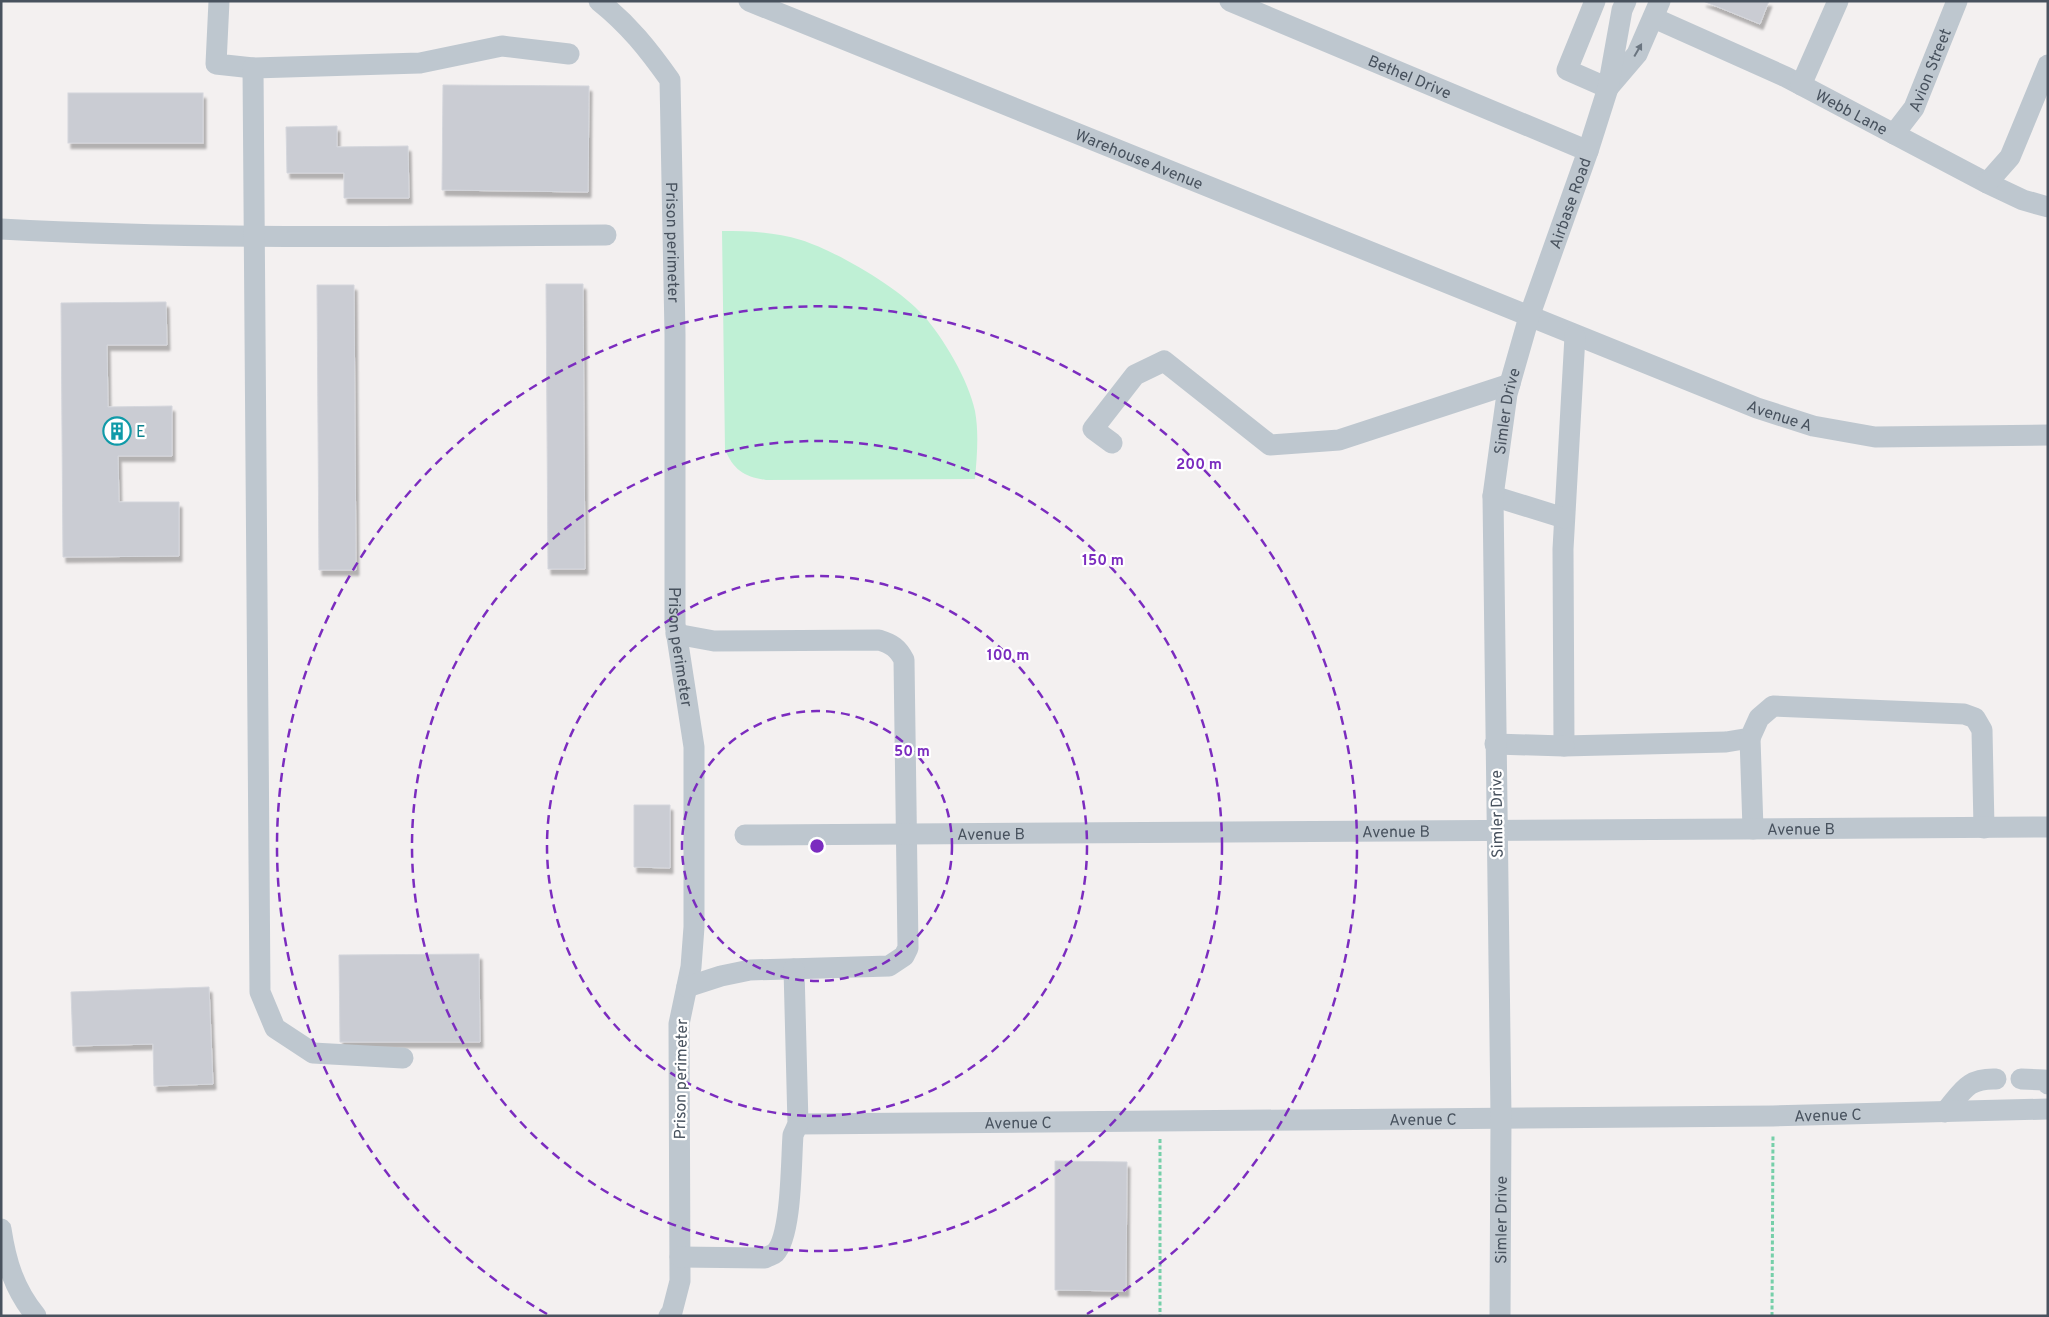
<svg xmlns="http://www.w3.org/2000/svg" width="2049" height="1317" font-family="Overpass,sans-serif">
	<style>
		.green { fill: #bff0d5 }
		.building { fill: #caccd3; stroke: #d4d6dc; filter: url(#shadow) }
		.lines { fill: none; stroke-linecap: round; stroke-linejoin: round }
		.path { stroke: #76cfa9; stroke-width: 3; stroke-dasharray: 4 2.5; stroke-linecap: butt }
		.minor { stroke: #bec7cf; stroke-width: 21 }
		.oneway { fill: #6b7580 }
		.ring { fill: none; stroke: #7b2cbf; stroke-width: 2.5; stroke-dasharray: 9 6 }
		.labels { text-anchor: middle; stroke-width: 4.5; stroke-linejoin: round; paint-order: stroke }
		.street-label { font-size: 16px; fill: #48525e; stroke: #fff }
		.culture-label { font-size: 16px; fill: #0d838f; stroke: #fff; text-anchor: start }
		.centre { fill: #7b2cbf; stroke: #fff; stroke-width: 2.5 }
		.ring-label { font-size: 15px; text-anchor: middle; font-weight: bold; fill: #7b2cbf; stroke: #fff; stroke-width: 4.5; stroke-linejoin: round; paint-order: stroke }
	</style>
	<defs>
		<filter id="shadow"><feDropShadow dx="3" dy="5.5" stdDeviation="1" flood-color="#0004"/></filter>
	</defs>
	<rect width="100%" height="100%" fill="#f3f0f0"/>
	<!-- green -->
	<path class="green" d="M722 231C749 231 775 232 801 240 836 251 898 287 923 315 943 337 969 381 975 411 979 433 977 456 975 479L766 480C745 477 733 470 725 449Z"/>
	<!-- building -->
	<g class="building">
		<polygon points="1703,1 1769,1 1760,24"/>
		<polygon points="443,85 589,86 588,192 442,190"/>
		<rect x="68" y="93" width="135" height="50"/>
		<polygon points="337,126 337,147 408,146 409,198 344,198 344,173 287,173 286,127"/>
		<polygon points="546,284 583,284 585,569 548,569"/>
		<polygon points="317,285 354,285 356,570 319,570"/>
		<polygon points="166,302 167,345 107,345 108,407 172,406 172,456 118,456 119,502 179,502 179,556 63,557 61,303"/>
		<polygon points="634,805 670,805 670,868 634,867"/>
		<polygon points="479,954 480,1042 340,1042 339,955"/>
		<polygon points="209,987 213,1084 154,1086 153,1044 73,1046 71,992"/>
		<polygon points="1055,1161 1127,1162 1126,1291 1055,1290"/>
	</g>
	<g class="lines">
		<!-- path -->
		<g class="path">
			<polyline points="1160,1139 1160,1316"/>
			<polyline points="1772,1316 1773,1134"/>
		</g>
		<!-- minor -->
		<g class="minor">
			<polyline points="219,1 216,64 253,68"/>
			<path id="s1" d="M599 1C629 25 648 49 670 80L675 334V624L694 747V927L691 967 679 1024 680 1281 672 1312 669 1316"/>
			<path id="s2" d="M749 1 1757 408 1813 426 1875 437 2048 435"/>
			<path id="s3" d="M1230 1 1588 151"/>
			<polyline points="1595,1 1567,70 1608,88"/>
			<path id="s4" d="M1654 18 1786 77 1987 183 2023 200 2048 207"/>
			<polyline points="1801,85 1838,1"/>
			<polyline points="1608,88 1637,54 1660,1"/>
			<path id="s5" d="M1894 134 1914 108 1957 1"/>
			<polyline points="1987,183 2010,157 2048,65"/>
			<path d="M1 229C202 240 405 236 606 235"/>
			<polyline points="1575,336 1563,549 1564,746 1726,742 1750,738 1759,718 1773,706 1964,714 1975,718 1982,730 1984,828"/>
			<polyline points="1112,443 1093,429 1135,375 1164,361 1270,445 1339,440 1510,384"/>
			<polyline points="1493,496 1564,518"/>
			<path d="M676 634 714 641 879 640C892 644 898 648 904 660L908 948 904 956 889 966 750 970 721 976 687 987"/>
			<polyline points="1750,738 1753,829"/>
			<polyline points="1495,744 1564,746"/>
			<path id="s6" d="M745 835 2048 827"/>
			<polyline points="403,1058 313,1053 275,1028 260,992 253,68 420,63 502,46 569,54"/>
			<polyline points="2021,1079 2044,1080 2048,1084"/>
			<path d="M1945 1112C1963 1091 1967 1078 1996 1079"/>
			<path id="s7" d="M798 1124 1773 1116 2048 1109"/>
			<path d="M1 1229C6 1262 14 1289 36 1316"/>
			<path d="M680 1257 765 1258C768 1256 773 1255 775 1253 792 1236 791 1160 793 1135L798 1124 794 969"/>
			<path id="s8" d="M1500 1316 1501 1117 1493 496 1507 394 1529 317 1588 151 1608 88 1622 10 1626 1"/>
		</g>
	</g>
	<!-- one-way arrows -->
	<defs><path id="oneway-solid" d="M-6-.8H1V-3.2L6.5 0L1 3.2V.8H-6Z" transform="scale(1.25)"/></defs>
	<use class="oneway" href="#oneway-solid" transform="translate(1638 50) rotate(-60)"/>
	<!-- distance rings -->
	<g class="ring">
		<circle cx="817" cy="846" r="135"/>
		<circle cx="817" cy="846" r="270"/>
		<circle cx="817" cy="846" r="405"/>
		<path d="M547 1314A540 540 0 1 1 1087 1314"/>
	</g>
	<!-- icons -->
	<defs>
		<g id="building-ring" transform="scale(1.4375)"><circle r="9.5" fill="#fff" stroke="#0f9aa8" stroke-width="1.5"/><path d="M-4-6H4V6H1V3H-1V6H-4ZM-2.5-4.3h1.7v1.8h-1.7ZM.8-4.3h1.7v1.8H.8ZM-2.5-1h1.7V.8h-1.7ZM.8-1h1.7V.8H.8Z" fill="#0f9aa8"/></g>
	</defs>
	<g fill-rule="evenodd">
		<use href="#building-ring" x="117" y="431"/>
	</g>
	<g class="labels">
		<!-- street labels -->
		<g class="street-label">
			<text dy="6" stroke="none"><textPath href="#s5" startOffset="74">Avion Street</textPath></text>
			<text dy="6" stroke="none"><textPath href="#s3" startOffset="195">Bethel Drive</textPath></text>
			<text dy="6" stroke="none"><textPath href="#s4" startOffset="219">Webb Lane</textPath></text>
			<text dy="6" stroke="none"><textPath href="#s2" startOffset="421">Warehouse Avenue</textPath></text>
			<text dy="6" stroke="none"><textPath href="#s8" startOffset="1124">Airbase Road</textPath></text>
			<text dy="6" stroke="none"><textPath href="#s1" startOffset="269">Prison perimeter</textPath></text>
			<text dy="6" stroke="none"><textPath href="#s8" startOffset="906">Simler Drive</textPath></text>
			<text dy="6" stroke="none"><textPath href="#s2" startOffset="1111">Avenue A</textPath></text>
			<text dy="6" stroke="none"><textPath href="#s1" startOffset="674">Prison perimeter</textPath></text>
			<text transform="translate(1496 814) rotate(-91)" y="6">Simler Drive</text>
			<text dy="6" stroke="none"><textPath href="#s6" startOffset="1056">Avenue B</textPath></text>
			<text dy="6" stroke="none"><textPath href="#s6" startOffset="651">Avenue B</textPath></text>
			<text dy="6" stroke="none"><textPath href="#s6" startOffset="246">Avenue B</textPath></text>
			<text transform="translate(680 1079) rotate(-89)" y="6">Prison perimeter</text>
			<text dy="6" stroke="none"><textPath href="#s7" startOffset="1030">Avenue C</textPath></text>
			<text dy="6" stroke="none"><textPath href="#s7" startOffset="625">Avenue C</textPath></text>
			<text dy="6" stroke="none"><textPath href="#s7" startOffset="220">Avenue C</textPath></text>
			<text dy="6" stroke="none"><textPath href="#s8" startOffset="96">Simler Drive</textPath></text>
		</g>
		<!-- culture labels -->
		<g class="culture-label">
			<text x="136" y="437">E</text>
		</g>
	</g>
	<circle cx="817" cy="846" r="8" class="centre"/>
	<g class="ring-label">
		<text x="1199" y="469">200 m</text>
		<text x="1103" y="565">150 m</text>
		<text x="1008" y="660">100 m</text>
		<text x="912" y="756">50 m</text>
	</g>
	<!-- border -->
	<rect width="2049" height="1317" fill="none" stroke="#48525e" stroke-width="5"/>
</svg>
